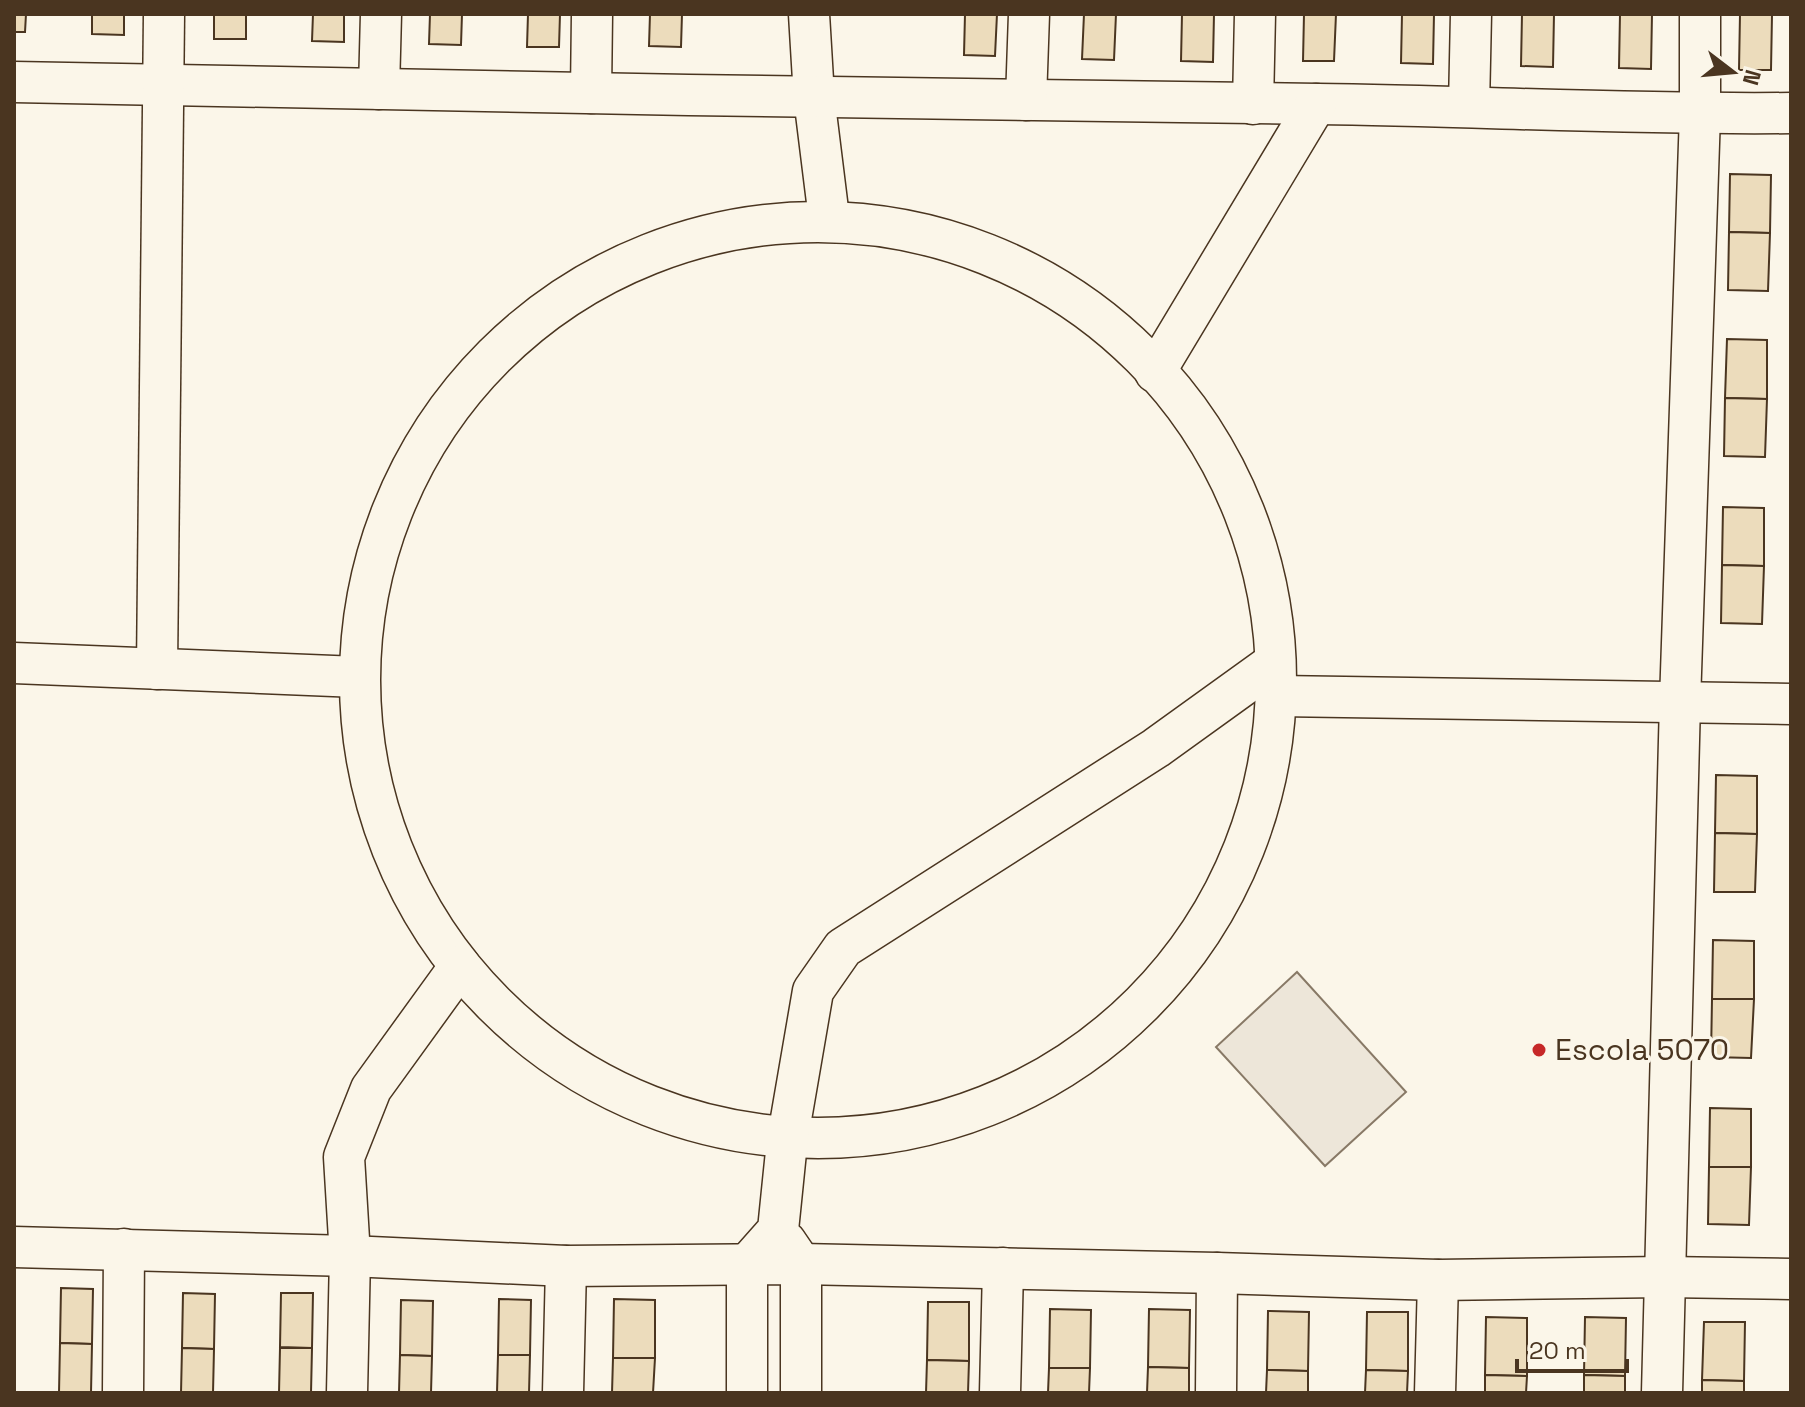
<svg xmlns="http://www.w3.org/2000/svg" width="1805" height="1407" font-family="'Space Grotesk',sans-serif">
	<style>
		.green { fill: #ede6d9; stroke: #887966; stroke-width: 2 }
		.building { fill: #ecdcbc; stroke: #4a3520; stroke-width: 2 }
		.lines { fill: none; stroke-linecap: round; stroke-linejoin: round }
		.minor-casing { stroke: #4a3520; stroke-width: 43 }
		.minor { stroke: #fbf6e9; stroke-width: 40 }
		.poi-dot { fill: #c62828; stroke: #fbf6e9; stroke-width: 3 }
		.labels { text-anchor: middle; stroke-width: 6; stroke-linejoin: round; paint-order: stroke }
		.poi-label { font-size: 30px; fill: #4a3520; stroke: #fbf6e9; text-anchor: start }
	</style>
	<rect width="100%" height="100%" fill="#fbf6e9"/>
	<!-- green -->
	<polygon class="green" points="1297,972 1406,1092 1325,1166 1216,1047"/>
	<!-- building -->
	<g class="building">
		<polygon points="14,14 26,14 25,32 14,32"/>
		<polygon points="92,14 124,14 124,35 92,34"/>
		<rect x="214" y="14" width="32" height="25"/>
		<polygon points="313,14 344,14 344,42 312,41"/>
		<polygon points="430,14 462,14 461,45 429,44"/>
		<polygon points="528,14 560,14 559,47 527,47"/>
		<polygon points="650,14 682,14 681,47 649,46"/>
		<polygon points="965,14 997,14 995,56 964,55"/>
		<polygon points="1084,14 1116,14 1114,60 1082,59"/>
		<polygon points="1182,14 1214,14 1213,62 1181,61"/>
		<polygon points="1304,14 1336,14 1334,61 1303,61"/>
		<polygon points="1402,14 1434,14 1433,64 1401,63"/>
		<polygon points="1522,14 1554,14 1553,67 1521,66"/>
		<polygon points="1620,14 1652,14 1651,69 1619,68"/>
		<polygon points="1740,14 1772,15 1771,70 1739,70"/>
		<polygon points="1730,174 1771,175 1770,233 1729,232"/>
		<polygon points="1729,232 1770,233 1768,291 1728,290"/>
		<polygon points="1727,339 1767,340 1767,399 1725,398"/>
		<polygon points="1725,398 1767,399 1765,457 1724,456"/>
		<polygon points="1723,507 1764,508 1764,566 1722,565"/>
		<polygon points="1722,565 1764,566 1762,624 1721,623"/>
		<polygon points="1716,775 1757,776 1757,834 1715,833"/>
		<polygon points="1715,833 1757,834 1755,892 1714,892"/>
		<polygon points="1713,940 1754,941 1754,999 1712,999"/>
		<polygon points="1712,999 1754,999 1751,1058 1711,1057"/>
		<polygon points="1710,1108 1751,1109 1751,1167 1709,1167"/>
		<polygon points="1709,1167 1751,1167 1749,1225 1708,1224"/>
		<polygon points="61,1288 93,1289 92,1344 60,1343"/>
		<polygon points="183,1293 215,1294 214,1349 182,1348"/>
		<polygon points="281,1293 313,1293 312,1348 280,1347"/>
		<polygon points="499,1299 531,1300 530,1355 498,1355"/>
		<polygon points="614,1299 655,1300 655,1358 613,1358"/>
		<polygon points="401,1300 433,1301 432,1356 400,1355"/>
		<polygon points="928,1302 969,1302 969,1361 927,1360"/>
		<polygon points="1050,1309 1091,1310 1090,1368 1049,1368"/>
		<polygon points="1149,1309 1190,1310 1189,1368 1148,1367"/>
		<polygon points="1268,1311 1309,1312 1308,1371 1267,1370"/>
		<polygon points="1367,1312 1408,1312 1408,1371 1366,1370"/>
		<polygon points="1486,1317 1527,1318 1527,1376 1485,1375"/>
		<polygon points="1585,1317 1626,1318 1625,1376 1584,1375"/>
		<polygon points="1704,1322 1745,1322 1744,1381 1702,1380"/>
		<polygon points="60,1343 92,1344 91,1393 59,1393"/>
		<polygon points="182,1348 214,1349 213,1393 181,1393"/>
		<polygon points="280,1348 312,1348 311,1393 279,1393"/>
		<polygon points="400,1355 432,1356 431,1393 399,1393"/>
		<polygon points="498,1355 530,1355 529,1393 497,1393"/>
		<polygon points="613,1358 655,1358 653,1393 612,1393"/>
		<polygon points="927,1360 969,1361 968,1393 926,1393"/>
		<polygon points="1148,1367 1189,1368 1189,1393 1147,1393"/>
		<polygon points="1049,1368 1090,1368 1089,1393 1048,1393"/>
		<polygon points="1267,1370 1308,1371 1308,1393 1266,1393"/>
		<polygon points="1366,1370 1408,1371 1407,1393 1365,1393"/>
		<polygon points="1485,1375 1527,1376 1526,1393 1485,1393"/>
		<polygon points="1584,1375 1625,1376 1625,1393 1584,1393"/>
		<polygon points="1702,1380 1744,1381 1744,1393 1702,1393"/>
	</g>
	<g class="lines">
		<!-- minor casing -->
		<g class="minor-casing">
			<g id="minor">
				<polyline points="809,14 814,97 829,218"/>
				<path d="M14 82C449 91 883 99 1318 104 1476 106 1633 115 1791 113"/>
				<polyline points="379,89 381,14"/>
				<polyline points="591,93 592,14"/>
				<polyline points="1026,100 1029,14"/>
				<polyline points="1253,104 1255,14"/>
				<polyline points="1469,106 1471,14"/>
				<circle cx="818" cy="680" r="458"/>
				<polyline points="1155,372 1316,104"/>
				<polyline points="14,663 358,677"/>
				<polyline points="157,669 164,14"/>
				<polyline points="1278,696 1791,704"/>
				<polyline points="786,1242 801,1264 801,1393"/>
				<polyline points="14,1247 350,1256 566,1266 801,1264 1217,1273 1438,1280 1665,1277 1791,1279"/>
				<polyline points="123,1393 124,1249"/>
				<polyline points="347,1393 350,1256 344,1157 371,1089 460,966"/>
				<polyline points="563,1393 566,1266"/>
				<polyline points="747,1393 747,1265 778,1230 787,1142 813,991 843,948 1156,748 1274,663"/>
				<polyline points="1000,1393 1003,1268"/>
				<polyline points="1216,1393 1217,1273"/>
				<polyline points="1435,1393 1438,1280"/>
				<polyline points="1662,1393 1680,702 1700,114 1700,14"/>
			</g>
		</g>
		<!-- minor -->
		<use href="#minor" class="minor"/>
	</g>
	<!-- markers -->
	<circle class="poi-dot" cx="1539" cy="1050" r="8"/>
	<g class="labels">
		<!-- poi labels -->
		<g class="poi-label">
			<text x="1555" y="1060">Escola 5070</text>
		</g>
	</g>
	<!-- border -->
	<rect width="1805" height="1407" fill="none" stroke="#4a3520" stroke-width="32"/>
	<!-- north arrow -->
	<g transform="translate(1733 72) rotate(106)" stroke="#fbf6e9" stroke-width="6" paint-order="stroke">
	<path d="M0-6L14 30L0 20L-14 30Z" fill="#4a3520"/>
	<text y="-12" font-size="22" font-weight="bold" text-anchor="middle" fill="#4a3520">N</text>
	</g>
	<!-- scale -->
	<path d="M1517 1359v12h110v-12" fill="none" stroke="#4a3520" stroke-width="4"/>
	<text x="1529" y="1359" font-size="24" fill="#4a3520" stroke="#fbf6e9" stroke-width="6" paint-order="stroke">20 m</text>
</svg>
